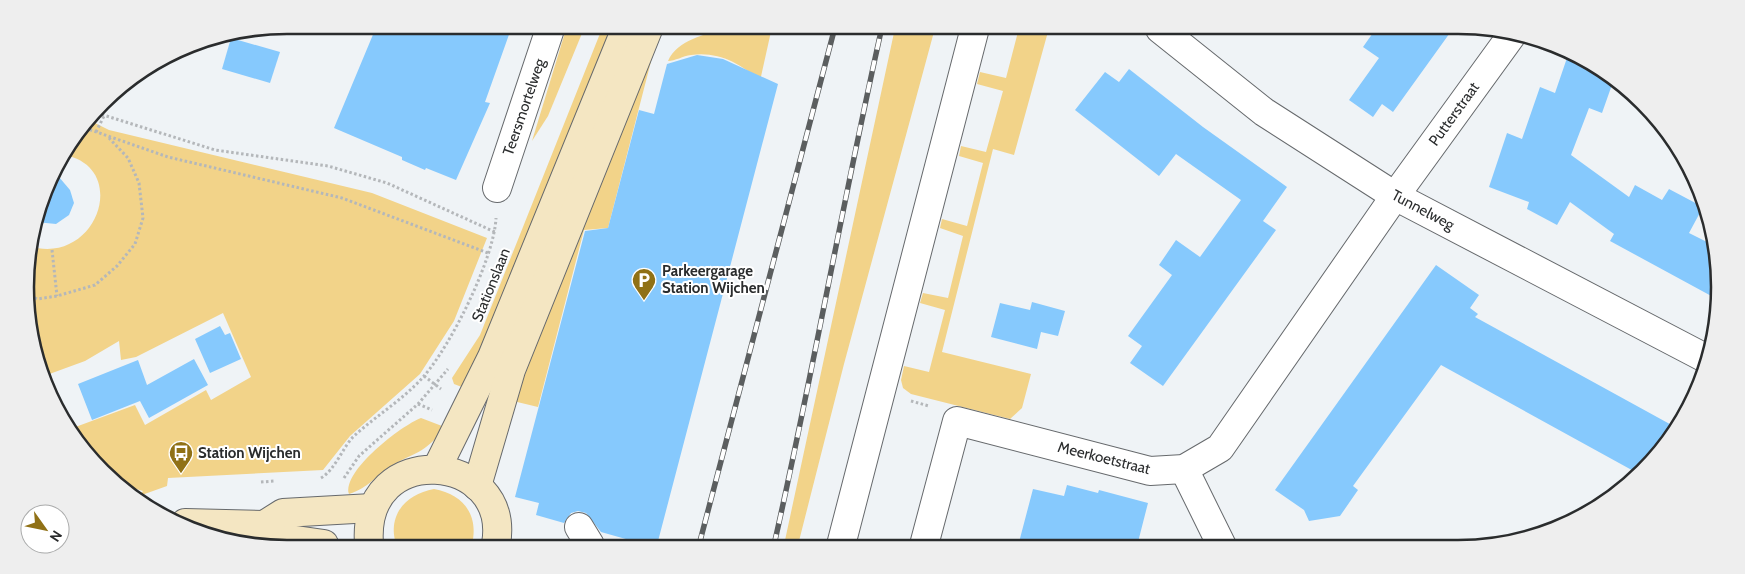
<svg xmlns="http://www.w3.org/2000/svg" width="1745" height="574" font-family="Cabin,sans-serif">
	<style>
		.green { fill: #f2d389 }
		.building { fill: #86c9fd }
		.lines { fill: none; stroke-linecap: round; stroke-linejoin: round }
		.street-casing { stroke: #66696c; stroke-width: 30 }
		.secondary-casing { stroke: #66696c; stroke-width: 30 }
		.path { stroke: #b4b7ba; stroke-width: 3; stroke-dasharray: 2.5 2.5; stroke-linecap: butt }
		.street { stroke: #fff; stroke-width: 28 }
		.secondary { stroke: #f4e6c2; stroke-width: 28 }
		.rail-casing { stroke: #5b5e5f; stroke-width: 5.5 }
		.rail { stroke: #fff; stroke-width: 4; stroke-dasharray: 11; stroke-linecap: butt }
		.labels { text-anchor: middle; stroke-width: 4; stroke-linejoin: round; paint-order: stroke }
		.street-label { font-size: 15px; fill: #2a2c2d; stroke: #fff }
		.poi-label { font-size: 15px; font-weight: bold; fill: #2a2c2d; stroke: #fff; text-anchor: start }
		.rim { fill: none; stroke: #2a2c2d; stroke-width: 2.5 }
	</style>
	<rect width="100%" height="100%" fill="#eff3f6"/>
	<!-- green -->
	<g class="green">
		<polygon points="567,26 585,26 548,116 532,141"/>
		<polygon points="603,26 618,26 467,389 454,384 452,378 480,335"/>
		<path d="M725 27H772L760 81C741 63 717 51 691 55 683 56 675 61 668 61 678 39 704 36 725 27Z"/>
		<polygon points="895,28 935,28 844,364 798,545 784,545"/>
		<polygon points="1019,28 1049,28 1014,155 993,149 942,352 1031,374 1022,408 1010,419 911,394 903,388 901,380 904,366 929,372 945,310 920,303 923,293 948,298 963,236 940,228 942,219 967,226 983,163 959,156 961,146 986,152 1003,91 977,84 980,72 1006,78"/>
		<polygon points="655,46 608,228 584,230 538,407 513,401"/>
		<path d="M91 121 109 130 372 193 487 238 454 321 420 374 350 436 323 470 168 478 167 486 139 496 143 491 119 484 79 446 70 429 135 405 145 425 206 390 211 400 251 377 223 313 136 357 121 360 119 341 85 361 44 376 34 355 27 253 29 246C97 267 131 167 64 155Z"/>
		<path d="M421 418 442 426 444 429C424 454 415 452 391 466 374 477 370 487 349 494 342 471 402 425 421 418Z"/>
		<path d="M434 489C463 494 479 515 472 544H396C387 515 406 494 434 489Z"/>
	</g>
	<!-- building -->
	<g class="building">
		<polygon points="377,25 512,26 485,102 490,103 456,180 426,168 425,170 402,160 402,157 334,128"/>
		<polygon points="1375,30 1452,30 1393,112 1382,104 1373,117 1349,100 1379,58 1363,47"/>
		<polygon points="231,38 280,52 270,83 222,69"/>
		<polygon points="697,55 723,59 778,84 657,545 647,545 601,532 586,513 578,511 571,513 564,523 536,515 539,503 515,497 585,231 608,228 639,110 654,114 667,64"/>
		<polygon points="1568,55 1604,69 1614,79 1602,113 1589,108 1571,155 1629,197 1635,185 1662,200 1669,189 1703,207 1689,233 1715,246 1715,298 1610,241 1614,234 1570,202 1557,225 1527,209 1529,202 1489,187 1507,133 1522,139 1540,87 1555,93"/>
		<polygon points="1129,69 1203,127 1287,187 1263,221 1276,230 1163,386 1130,363 1142,346 1128,336 1172,275 1159,265 1176,240 1200,257 1241,200 1176,154 1159,176 1075,110 1105,72 1119,82"/>
		<polygon points="53,170 70,190 74,203 69,215 56,224 36,222"/>
		<polygon points="1436,265 1479,295 1470,308 1478,314 1475,317 1677,428 1639,474 1441,365 1353,486 1358,490 1340,516 1309,521 1304,510 1275,490"/>
		<polygon points="1032,302 1065,311 1058,336 1041,332 1037,349 991,337 1000,303 1030,310"/>
		<polygon points="220,326 225,335 230,333 241,359 210,373 195,339"/>
		<polygon points="194,359 208,385 149,418 140,401 92,420 78,384 138,360 147,385"/>
		<polygon points="1067,485 1098,493 1099,490 1148,503 1137,546 1018,546 1033,489 1064,496"/>
	</g>
	<g class="lines">
		<!-- street casing -->
		<g class="street-casing">
			<g id="street">
				<polyline points="1160,29 1264,112 1395,196 1707,359"/>
				<polyline points="497,188 551,26"/>
				<polyline points="1184,469 1222,546"/>
				<polyline points="579,527 590,545"/>
				<polyline points="841,545 975,28"/>
				<polyline points="924,545 957,421 1150,471 1184,469 1220,448 1395,196 1514,32"/>
			</g>
		</g>
		<!-- secondary casing -->
		<g class="secondary-casing">
			<g id="secondary">
				<polyline points="437,468 492,357 627,26"/>
				<polyline points="477,486 511,370 649,27"/>
				<polyline points="185,523 264,525 282,538 324,544"/>
				<polyline points="264,525 283,513 372,508"/>
				<path d="M369 544C361 438 512 452 496 544"/>
			</g>
		</g>
		<!-- path -->
		<g class="path">
			<polyline points="97,113 215,150 328,166 387,183 495,232"/>
			<polyline points="85,128 168,157 342,198 488,253"/>
			<polyline points="96,132 104,116"/>
			<polyline points="52,250 57,296"/>
			<polyline points="30,296 37,299 57,296 95,285 117,266 135,244 143,218 139,183 128,158 109,138"/>
			<polyline points="424,376 441,389"/>
			<polyline points="911,401 929,406"/>
			<polyline points="418,404 432,410"/>
			<path d="M321 478C336 469 342 448 354 436 377 415 404 399 424 376 451 345 494 259 496 218"/>
			<polyline points="344,478 359,456 418,404 448,369"/>
			<polyline points="261,482 275,481"/>
		</g>
		<!-- street -->
		<use href="#street" class="street"/>
		<!-- secondary -->
		<use href="#secondary" class="secondary"/>
		<!-- rail casing -->
		<g class="rail-casing">
			<g id="rail">
				<polyline points="699,545 835,27"/>
				<path d="M774 545C813 373 843 200 882 27"/>
			</g>
		</g>
		<!-- rail -->
		<use href="#rail" class="rail"/>
	</g>
	<!-- icons -->
	<defs>
		<g id="parking-pin" transform="scale(1.25)"><path d="M0 17L-7.5 6A9.5 9.5 0 1 1 7.5 6Z" fill="#907116" stroke="#fff"/><path d="M-3.5-5.5H1a3.5 3.5 0 0 1 0 7H-1V5.5H-3.5ZM-1-3.4V-.6H.8a1.4 1.4 0 0 0 0-2.8Z" fill="#fff"/></g>
		<g id="bus-pin" transform="scale(1.25)"><path d="M0 17L-7.5 6A9.5 9.5 0 1 1 7.5 6Z" fill="#907116" stroke="#fff"/><path d="M-5-6H5V4H4V6H2V4H-2V6H-4V4H-5ZM-3.5-4V0h7V-4ZM-3.5 1.2v1.5H-2V1.2ZM2 1.2v1.5H3.5V1.2Z" fill="#fff"/></g>
	</defs>
	<g fill-rule="evenodd">
		<use href="#parking-pin" x="644" y="280"/>
		<use href="#bus-pin" x="181" y="453"/>
	</g>
	<g class="labels">
		<!-- street labels -->
		<g class="street-label">
			<text transform="translate(524 107) rotate(-71)" y="5">Teersmortelweg</text>
			<text transform="translate(1454 114) rotate(-54)" y="5">Putterstraat</text>
			<text transform="translate(1423 210) rotate(28)" y="5">Tunnelweg</text>
			<text transform="translate(491 285) rotate(-68)" y="5">Stationslaan</text>
			<text transform="translate(1104 458) rotate(14)" y="5">Meerkoetstraat</text>
		</g>
		<!-- poi labels -->
		<g class="poi-label">
			<text x="662" y="276">Parkeergarage<tspan x="662" dy="17">Station Wijchen</tspan></text>
			<text x="198" y="458">Station Wijchen</text>
		</g>
	</g>
	<!-- crop -->
	<path d="M0 0H1745V574H0ZM287 34H1458A253 253 0 0 1 1711 287V287A253 253 0 0 1 1458 540H287A253 253 0 0 1 34 287V287A253 253 0 0 1 287 34Z" fill="#eee" fill-rule="evenodd"/>
	<path class="rim" d="M287 34H1458A253 253 0 0 1 1711 287V287A253 253 0 0 1 1458 540H287A253 253 0 0 1 34 287V287A253 253 0 0 1 287 34Z"/>
	<!-- north arrow -->
	<g transform="translate(45 529) rotate(123)"><circle r="24" fill="#ffffff" stroke="#aaabab"/>
	<path d="M0-4L9 19L0 12L-9 19Z" fill="#907116"/>
	<text y="-8" font-size="14" font-weight="bold" text-anchor="middle" fill="#2a2c2d">N</text>
	</g>
</svg>
